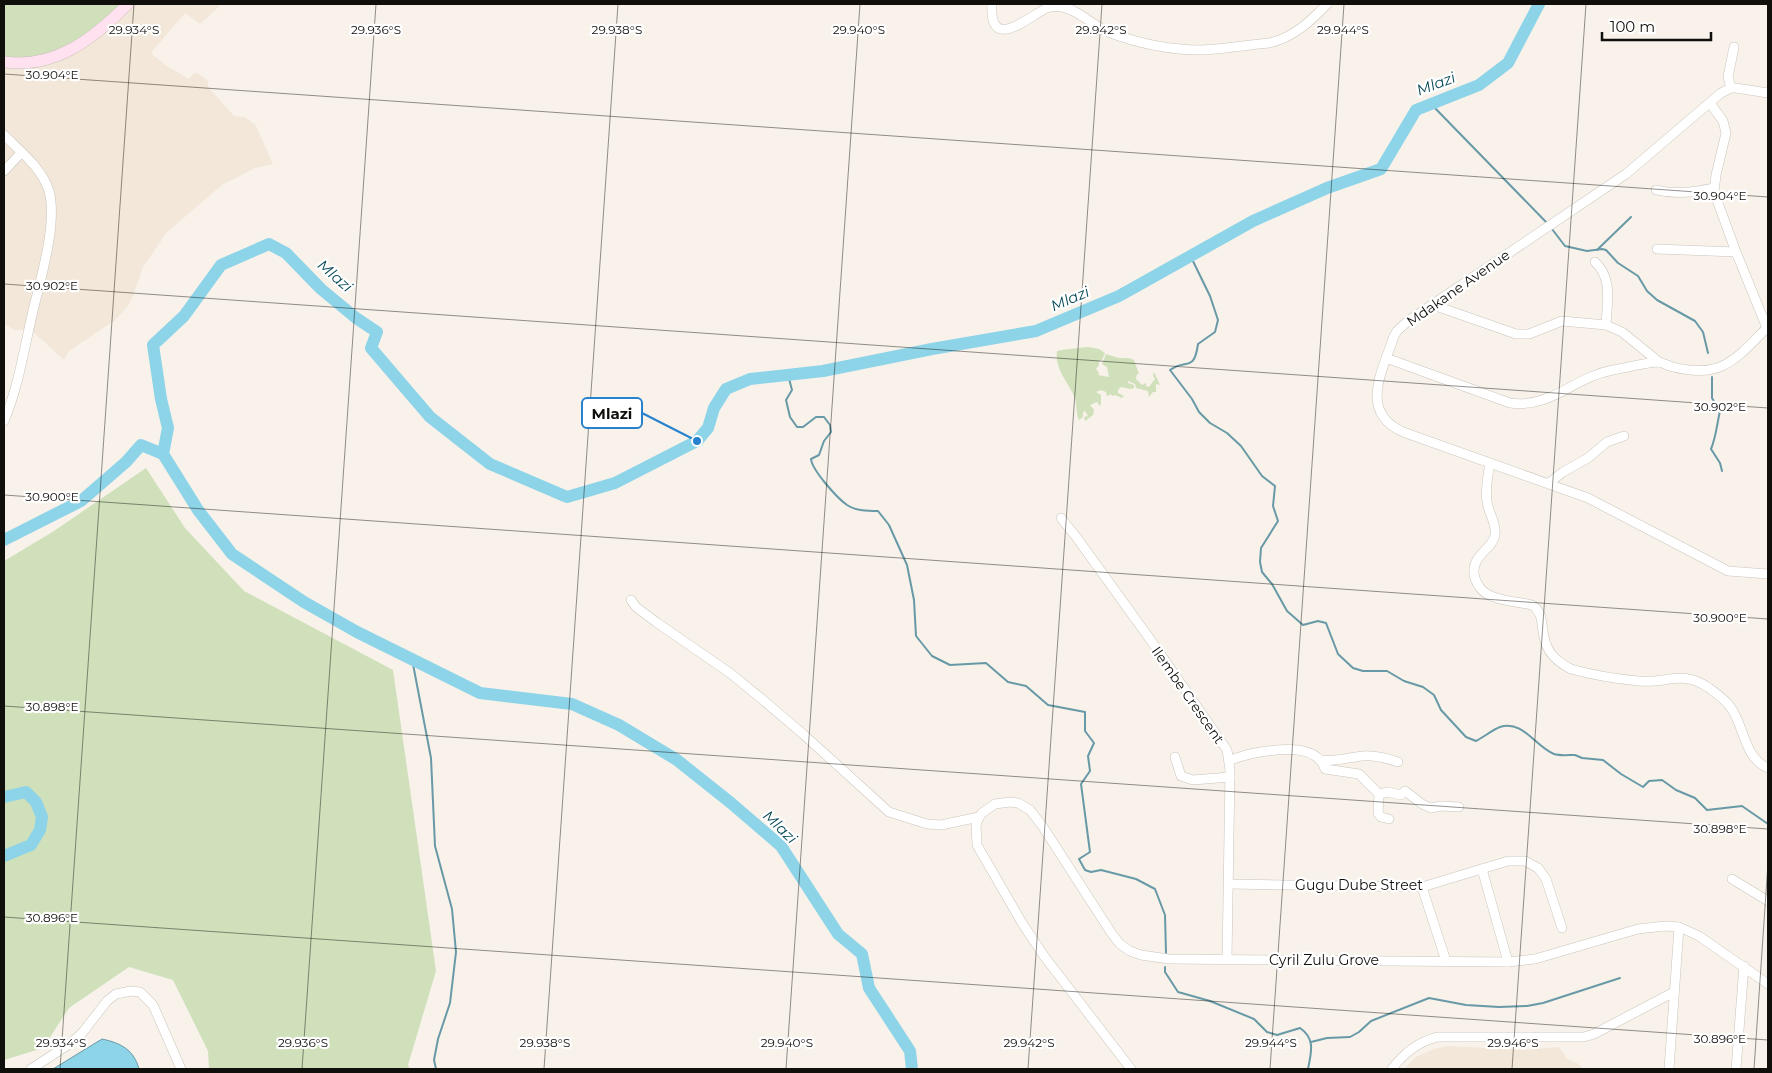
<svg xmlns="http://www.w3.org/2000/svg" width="1772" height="1073" font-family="Montserrat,sans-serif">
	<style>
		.built { fill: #f2e7d8 }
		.green { fill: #cfe0bb }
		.water { fill: #8dd4e9; stroke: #6899a7 }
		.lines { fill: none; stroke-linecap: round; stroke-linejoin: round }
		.stream { stroke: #6899a7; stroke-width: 2 }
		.river { stroke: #8dd4e9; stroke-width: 12 }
		.street-casing { stroke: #cac4bc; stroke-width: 10 }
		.secondary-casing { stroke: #cac4bc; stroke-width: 12 }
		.street { stroke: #fff; stroke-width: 9 }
		.secondary { stroke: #ffe1ef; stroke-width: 11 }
		.ticks { fill: none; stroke: #110f0c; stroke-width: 1; stroke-opacity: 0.45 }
		.labels { text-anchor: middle; stroke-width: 4.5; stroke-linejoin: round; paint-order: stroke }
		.street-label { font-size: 14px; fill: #110f0c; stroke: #fff }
		.water-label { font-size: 15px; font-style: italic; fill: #074957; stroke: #fff }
		.ticks-label { font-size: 12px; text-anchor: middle; fill: #110f0c; stroke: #fff; stroke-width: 4.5; stroke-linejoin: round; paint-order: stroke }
		.leader { fill: none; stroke: #2781ce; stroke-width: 2 }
		.callout-dot { fill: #2781ce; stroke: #fff; stroke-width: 2 }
		.callout { fill: #fff; stroke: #2781ce; stroke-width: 2 }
		.callout-label { font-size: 15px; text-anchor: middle; font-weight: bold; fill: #110f0c }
	</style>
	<rect width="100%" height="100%" fill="#f8f2ea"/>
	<!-- built -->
	<g class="built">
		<polygon points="127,4 222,4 200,24 185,13 151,53 165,65 189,79 192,75 197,73 208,81 208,87 234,116 244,117 255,124 273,164 255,168 222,185 167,232 143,267 133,296 128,306 115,320 69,351 64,360 30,329 15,330 4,324 4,61"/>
		<polygon points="1447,1046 1524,1050 1559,1047 1567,1059 1577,1063 1584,1069 1404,1069 1416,1057 1434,1049"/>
	</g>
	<!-- green -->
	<g class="green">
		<polygon points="4,4 127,4 64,53 4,61"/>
		<path d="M1088 347 1099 349 1105 353 1102 360 1099 361V365L1096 369 1099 373 1098 375 1109 377 1107 367 1102 364 1106 354 1119 358H1129L1134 360 1139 374H1137L1136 379 1142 385 1146 383V386L1149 387 1155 379 1153 376 1154 372 1160 385 1156 384V392H1153L1149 397 1148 391 1136 388 1135 384 1128 381V383L1134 385V388L1131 389 1121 387 1118 390V393L1124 396 1122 398 1115 395 1112 396 1111 394 1107 396 1106 392 1101 390 1096 392 1101 395V403L1100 406 1097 402 1090 405 1094 410 1093 415 1085 421 1084 417 1088 416 1085 411 1083 412V417L1079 420C1075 412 1078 404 1074 396 1067 380 1055 370 1057 351L1061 350Z"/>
		<polygon points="146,468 185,528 244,591 393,670 436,971 408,1065 410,1069 209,1069 208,1051 173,980 129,967 69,1008 43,1048 4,1060 4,561 54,531"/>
	</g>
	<!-- water -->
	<path class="water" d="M102 1039C121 1043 134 1050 139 1069H53Z"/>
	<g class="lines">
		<!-- stream -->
		<g class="stream">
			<polyline points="1431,104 1547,223"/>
			<polyline points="1552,229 1565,246 1587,251 1602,249 1606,250 1618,263 1638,276 1647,291 1657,300 1695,321 1703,332 1708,353"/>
			<polyline points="1597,250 1631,217"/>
			<path d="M1190 255 1210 296 1218 320 1215 332 1198 344C1194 373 1186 358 1170 370L1192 399 1199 412 1210 423 1227 433 1241 446 1262 476 1275 486 1273 506 1278 521 1261 548 1260 562 1262 572 1272 584 1287 611 1303 625 1318 621 1326 623 1338 654 1353 668 1363 671H1387L1404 681 1423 687 1434 695 1441 710 1466 737 1476 741C1484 737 1492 730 1500 727 1523 720 1535 746 1554 754 1560 756 1568 755 1574 755"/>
			<path d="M788 375 792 390 786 400 790 417 797 427H803L816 417H824L830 425 831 432 824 441 819 455 811 459C812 470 837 498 847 505 856 511 868 511 878 511L889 525 907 565 914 600 916 636 932 656 950 665 986 663 1008 682 1026 686 1048 705 1085 712V731L1094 743 1088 756 1090 771 1081 784 1090 852 1079 859 1085 870 1091 872 1101 870 1136 879 1155 889 1165 915 1166 953"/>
			<path d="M1712 377V398L1720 411C1717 424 1716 437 1711 449L1720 463 1722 471"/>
			<polyline points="412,659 431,758 435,846 452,909 456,952 450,1003 438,1039 434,1060 436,1069"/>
			<polyline points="1575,755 1582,758 1603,760 1621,774 1643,787 1649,781 1662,780 1676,790 1695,798 1707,810 1742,806 1768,824"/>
			<path d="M1165 967V972L1178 992 1210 1001 1254 1019 1267 1032 1277 1035 1300 1028C1316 1039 1311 1053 1308 1069"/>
			<polyline points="1311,1042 1327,1038 1350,1037 1359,1032 1371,1021 1429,998 1466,1005 1499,1007 1527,1006 1543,1003 1620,978"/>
		</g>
		<!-- river -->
		<g class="river">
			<polyline points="4,540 81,501 126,462 141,445 163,454"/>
			<polyline points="4,797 26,792 36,802 42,817 40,830 31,845 4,856"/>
			<polyline points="912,1069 910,1051 869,988 862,954 838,934 781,846 731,803 677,760 619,725 572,704 480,693 357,632 304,602 232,554 198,510 163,454 168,428 161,399 153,345 184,316 221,265 269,244 286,253 321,289 356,318 377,332 371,348 430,417 490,464 567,497 615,483 697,441 708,428 714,408 726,389 750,379 823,371 932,349 1036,331 1119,296 1253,221 1327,188 1381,169 1416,110 1479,85 1508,63 1539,4"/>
		</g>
		<!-- street casing -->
		<g class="street-casing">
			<g id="street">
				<path d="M992 4C989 54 1029 16 1047 8 1052 6 1056 6 1062 7 1079 10 1092 25 1108 32 1137 43 1170 50 1201 50 1223 49 1247 45 1269 43 1293 38 1311 21 1327 4"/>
				<polyline points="1731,88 1728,77 1734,47"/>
				<path d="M1768 93 1736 88H1731L1721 93 1626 174 1408 321 1397 331 1394 336C1383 370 1358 412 1403 432L1588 498 1728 571 1768 574"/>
				<polyline points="1710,103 1723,121 1726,133 1716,175 1714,192 1736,252 1767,328"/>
				<path d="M4 135C20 151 42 168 49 191 58 223 40 281 32 315 24 350 18 388 4 421"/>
				<polyline points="4,171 21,153"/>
				<path d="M1656 190C1676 195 1694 192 1714 188"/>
				<polyline points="1657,249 1736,252"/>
				<path d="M1595 262C1613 278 1607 303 1606 325"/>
				<polyline points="1433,305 1516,334 1529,334 1562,321 1606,325 1622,332 1659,362"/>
				<path d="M1386 358 1510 403C1551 409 1574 377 1613 370 1625 368 1648 362 1659 362 1663 363 1669 366 1673 367 1689 371 1707 373 1722 366 1740 358 1754 340 1768 327"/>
				<path d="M1490 463C1488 475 1485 489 1487 501 1488 513 1497 523 1495 535 1493 546 1482 551 1477 560 1470 572 1476 587 1487 594 1498 601 1520 602 1532 605 1544 613 1541 625 1544 637 1547 653 1557 662 1571 669 1593 675 1616 679 1639 681 1667 684 1682 669 1709 688 1717 694 1726 700 1731 708 1745 728 1744 758 1768 768"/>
				<polyline points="1549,483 1563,472 1588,458 1607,442 1624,436"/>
				<polyline points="1061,518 1077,538 1152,642 1227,750 1230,770 1227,960"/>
				<polyline points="631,600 636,607 656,622 730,673 763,700 803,734 889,812 927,824 941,825 979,817 982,813 995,804 1010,802 1018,803 1030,810 1043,827 1112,934 1120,944 1130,951 1141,955 1169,959 1508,962 1535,959 1638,929 1665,926 1679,927 1699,936 1768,984"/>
				<polyline points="1175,757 1181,776 1193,780 1230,777"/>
				<path d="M1229 760C1238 758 1247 754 1255 753 1277 749 1317 743 1325 769L1359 774 1379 794 1378 813 1381 817 1389 819"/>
				<path d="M1321 760C1336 762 1346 758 1362 756 1375 755 1386 758 1398 762"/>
				<polyline points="1379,794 1388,792 1401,795 1405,791 1422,804 1431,808 1441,806 1459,807"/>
				<polyline points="979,817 976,825 977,845 1022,923 1044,956 1131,1069"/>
				<polyline points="1482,869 1508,962"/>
				<polyline points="1732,879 1768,901"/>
				<polyline points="1229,884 1422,887 1508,861 1525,861 1538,868 1546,879 1562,928"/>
				<polyline points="1422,887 1446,961"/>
				<polyline points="31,1069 71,1043 83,1032 107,1001 116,994 131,991 140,992 153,1005 181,1069"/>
				<path d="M1392 1069C1403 1054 1418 1042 1437 1037H1584L1594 1034 1674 992"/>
				<polyline points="1669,1069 1679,927"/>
				<polyline points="1736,1069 1744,966"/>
			</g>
		</g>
		<!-- secondary casing -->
		<g class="secondary-casing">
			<path id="secondary" d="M4 62C56 69 94 38 128 4"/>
		</g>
		<!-- street -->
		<use href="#street" class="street"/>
		<!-- secondary -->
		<use href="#secondary" class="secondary"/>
	</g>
	<!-- ticks -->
	<path class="ticks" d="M4 74 1768 197M4 284 1768 408M4 495 1768 619M4 706 1768 829M4 917 1768 1040M60 1069 134 4M302 1069 376 4M544 1069 618 4M786 1069 860 4M1028 1069 1102 4M1270 1069 1344 4M1512 1069 1586 4M1754 1069 1768 863"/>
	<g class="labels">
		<!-- street labels -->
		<g class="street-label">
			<text transform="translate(1458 288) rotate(-35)" y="5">Mdakane Avenue</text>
			<text transform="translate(1188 695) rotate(55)" y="5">Ilembe Crescent</text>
			<text x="1359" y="890">Gugu Dube Street</text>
			<text x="1324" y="965">Cyril Zulu Grove</text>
		</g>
		<!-- water labels -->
		<g class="water-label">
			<text transform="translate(1436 84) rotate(-21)" y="5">Mlazi</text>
			<text transform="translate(335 276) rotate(41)" y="5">Mlazi</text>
			<text transform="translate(1070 299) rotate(-23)" y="5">Mlazi</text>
			<text transform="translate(780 827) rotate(44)" y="5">Mlazi</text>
		</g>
	</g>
	<g class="ticks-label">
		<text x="134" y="34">29.934°S</text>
		<text x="376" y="34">29.936°S</text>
		<text x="617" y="34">29.938°S</text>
		<text x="859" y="34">29.940°S</text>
		<text x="1101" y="34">29.942°S</text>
		<text x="1343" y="34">29.944°S</text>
		<text x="52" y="79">30.904°E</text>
		<text x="1720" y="200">30.904°E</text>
		<text x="52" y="290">30.902°E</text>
		<text x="1720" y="411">30.902°E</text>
		<text x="52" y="501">30.900°E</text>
		<text x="1720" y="622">30.900°E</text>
		<text x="52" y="711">30.898°E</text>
		<text x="1720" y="833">30.898°E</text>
		<text x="52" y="922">30.896°E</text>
		<text x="1720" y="1043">30.896°E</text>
		<text x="61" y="1047">29.934°S</text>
		<text x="303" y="1047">29.936°S</text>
		<text x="545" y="1047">29.938°S</text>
		<text x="787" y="1047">29.940°S</text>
		<text x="1029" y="1047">29.942°S</text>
		<text x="1271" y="1047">29.944°S</text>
		<text x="1513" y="1047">29.946°S</text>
	</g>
	<!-- callouts -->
	<path class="leader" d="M697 441L642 413"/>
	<circle class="callout-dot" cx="697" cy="441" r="5"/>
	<rect class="callout" x="582" y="398" width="60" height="30" rx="5"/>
	<g class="callout-label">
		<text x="612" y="419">Mlazi</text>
	</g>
	<!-- border -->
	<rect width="1772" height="1073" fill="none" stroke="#110f0c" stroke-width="10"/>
	<!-- scale -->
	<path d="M1602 32v8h109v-8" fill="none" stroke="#110f0c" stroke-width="2.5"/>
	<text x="1610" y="32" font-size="15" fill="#110f0c" stroke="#ffffff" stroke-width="4" paint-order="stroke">100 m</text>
</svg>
